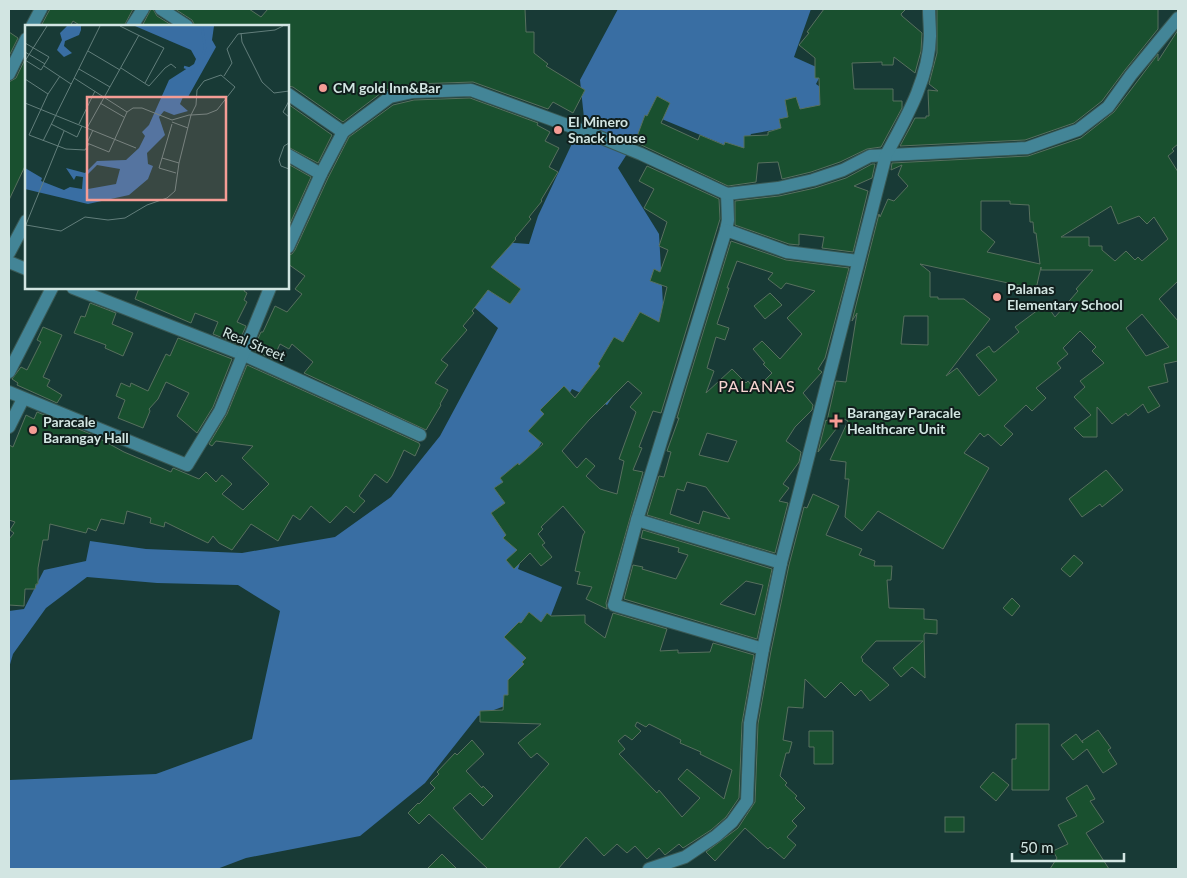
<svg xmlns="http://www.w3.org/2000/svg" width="1187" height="878" font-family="Lato,sans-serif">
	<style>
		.water { fill: #396ea3 }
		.building { fill: #19502f; stroke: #57705e; fill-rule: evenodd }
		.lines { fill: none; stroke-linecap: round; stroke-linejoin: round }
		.minor-casing { stroke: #395955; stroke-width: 14 }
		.minor { stroke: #438597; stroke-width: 12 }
		.poi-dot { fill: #f59c95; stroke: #101e1c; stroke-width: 2 }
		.labels { text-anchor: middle; stroke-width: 4; stroke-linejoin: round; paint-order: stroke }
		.poi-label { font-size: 14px; font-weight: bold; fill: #d2e5e2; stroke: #101e1c; text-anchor: start }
		.street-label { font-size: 14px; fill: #d2e5e2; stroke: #101e1c }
		.quarter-label { font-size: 16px; letter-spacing: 1px; fill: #f8d5d2; stroke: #101e1c }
		.inset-river { fill: none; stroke: #396ea3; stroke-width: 2.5 }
		.inset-road { fill: none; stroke: #627e7b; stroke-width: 1 }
		.view { fill: #f59c95; fill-opacity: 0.15; stroke: #f59c95; stroke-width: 2.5 }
		.inset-edge { fill: none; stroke: #d2e5e2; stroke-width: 2.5 }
	</style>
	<rect width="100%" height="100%" fill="#183a36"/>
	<!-- water -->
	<polygon class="water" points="618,9 811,9 794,57 823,70 816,84 860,115 751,134 744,153 652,115 618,168 659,234 664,322 607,405 572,389 527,468 526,546 518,569 562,587 518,701 478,716 425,783 360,836 246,858 217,869 9,869 9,778 10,780 156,774 252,739 280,611 238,585 157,583 87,577 46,608 13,654 9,668 9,611 24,609 44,570 86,561 90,541 146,549 242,553 335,537 391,497 440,436 498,328 467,301 502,242 529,244 538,216 584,118 580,80"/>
	<!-- building -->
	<g class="building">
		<polygon points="50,9 133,9 124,26 81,26 73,21 70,26 41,26"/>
		<polygon points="151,9 153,9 157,16 173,26 142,26"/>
		<polygon points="175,9 249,9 261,17 268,9 525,9 526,32 534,32 534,53 548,64 546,66 585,90 573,113 553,102 548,109 473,82 413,84 385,90 343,122 293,87 288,86 288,26 195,26 192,20"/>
		<polygon points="824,9 906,9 901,14 902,16 922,33 921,51 915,73 894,57 893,65 882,65 882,62 852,63 854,89 893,89 893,101 902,101 902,108 881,147 867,149 840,162 811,172 782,179 778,162 758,163 756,182 728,186 635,142 645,115 647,116 657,96 670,103 661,123 698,140 700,135 724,145 725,142 744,148 744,136 768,135 768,132 781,128 779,119 788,117 785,100 796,97 800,109 820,105 819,78 815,78 815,58 799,45 809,33 807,32"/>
		<polygon points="937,9 1158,9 1158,29 1125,70 1102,101 1074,123 1025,140 900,146 915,118 926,118 926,116 929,116 928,90 938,91 929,84 937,53"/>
		<path d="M1178 30V144L1172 149 1174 151 1168 156 1178 172V281L1159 299 1178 321V361L1164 364 1168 382 1148 387 1160 406 1148 413 1143 404 1128 416 1126 413 1112 424 1097 407V437H1083L1074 428 1091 415 1074 397 1085 387 1080 381 1104 363 1092 351 1096 347 1080 331 1063 348 1068 354 1057 363 1061 368 1036 388 1046 398 1032 411 1026 405 1004 426 1013 434 1001 446 988 434 984 437 980 433 964 453 989 468 943 549 878 511 862 531 845 517 849 479H845L846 462 830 460 848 421 844 419 818 452 826 420 827 421 836 381 846 382 857 313 852 321 879 214 880 217 888 199 894 201 908 186 898 175 902 165 891 170 892 163 1028 156 1081 138 1114 112 1158 54V61ZM981 201H1010V204L1029 205 1030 222H1033L1034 233H1036L1040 264 987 252 995 242 981 230ZM1111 206 1118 224 1139 216 1147 224 1154 217 1168 239 1142 261 1138 257 1135 260 1126 251 1115 261 1102 250V246H1089V237H1061ZM920 264 1036 289 1041 267V270H1093L1076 289 1078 291 1055 317 1046 304 1015 327 1019 332 995 352H993L989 346 976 355 997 380 979 396 957 368 946 376 990 319 964 299H938V297H930V272ZM1142 314 1169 347 1146 356 1126 328ZM904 316H928V345L901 344Z"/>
		<polygon points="9,32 18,38 9,56"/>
		<polygon points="26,57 26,164 9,200 9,82 16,78"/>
		<polygon points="470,98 538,123 537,125 550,132 545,141 559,148 549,167 558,172 541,200 542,201 529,217 531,219 515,238 516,239 491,267 521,289 510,304 488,290 472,311 474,313 463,326 467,330 441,360 448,365 435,383 448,390 440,404 441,405 426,430 304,373 313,362 292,344 289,349 280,344 273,359 253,350 261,332 263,332 275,306 287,312 302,294 295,289 305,276 288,264 288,255 292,254 295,250 328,178 349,137 393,105 414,100"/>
		<polygon points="288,104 332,135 318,163 288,147"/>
		<polygon points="288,164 311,177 288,228"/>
		<polygon points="872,164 875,164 872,178 854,186 868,191 853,252 822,248 824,237 799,234 799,245 789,244 735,225 735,201 779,196 815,188 846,178"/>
		<path d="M647 166 719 199 720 219 661 413 653 411 639 447 642 448 633 470 643 472 606 603 607 609 586 599 592 587 577 584 580 572 575 571 583 535 585 532 563 506 541 527 543 529 538 534 545 543 542 545 552 557 541 566 530 553 514 569 506 560 517 550 503 538 506 535 491 513 505 503 494 488 503 482 500 478 518 463 519 465 543 444 528 431 544 414 540 410 564 386 575 398 600 366 598 364 614 337 623 342 640 312 659 322 667 287 650 281 654 269 660 272 668 250 659 246 667 222 644 208 654 189 639 181ZM628 381 642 393 630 407 636 412 619 459 624 461 617 494 600 489 586 476 595 466 586 458 577 468 562 451 589 420Z"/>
		<path d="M731 241 786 260 849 268 825 358 818 369 822 372 803 393 813 405 812 410 795 427 786 441 801 452 799 462 783 484 789 488 779 501 788 503 775 553 647 515 659 476 664 477 671 452 667 451 679 418H677ZM737 261 773 273 768 279 781 289 786 283 815 291 787 318 802 334 780 359 762 341 753 349 765 363 763 364 772 373 755 390 748 381 746 383 732 369 706 393 714 371 707 368 716 337 725 340 729 328 717 324 729 288H727ZM707 433 737 441 728 462 699 455ZM687 482 706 487 730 519 703 511 699 524 670 514 677 489 684 491Z"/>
		<polygon points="139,288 245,288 244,291 247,293 244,300 247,302 237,322 246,326 238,344 213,334 218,322 195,313 191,323 135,299"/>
		<polygon points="770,293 782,305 765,319 754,306"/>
		<polygon points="90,303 116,313 112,324 133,333 123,356 105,348 106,345 74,333 81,316 85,317"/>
		<polygon points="43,327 62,335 43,377 50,380 47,386 62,395 57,403 17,385 18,383 12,379 21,367 27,370 41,342 37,340"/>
		<polygon points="178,338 232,359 213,407 197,433 177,416 189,393 166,382 158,399 149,409 150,411 143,428 118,418 125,400 116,396 121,383 130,387 131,383 148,391 166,354 170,356"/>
		<polygon points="247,365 419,443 420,445 415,456 404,450 392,476 387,483 375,474 359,496 365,501 354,513 346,506 330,523 311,506 300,520 293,515 278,541 251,524 232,550 219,543 213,536 208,543 165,522 164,527 150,523 151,518 127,511 124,524 101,519 96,531 88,528 86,533 50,524 48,540 43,540 38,568 38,584 36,584 35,589 25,589 24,606 9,605 9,539 14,533 10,530 15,522 9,520 9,445 13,447 26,415 34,419 37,412 93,435 124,452 171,472 173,468 199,479 206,472 216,482 222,475 232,484 222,494 243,510 269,484 242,458 253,446 216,441 212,446 209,444 227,414"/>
		<polygon points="1106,470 1123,490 1102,507 1100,504 1082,517 1069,499"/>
		<polygon points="813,494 839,506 826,535 862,549 859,555 875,561 874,566 892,566 891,580 887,580 889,608 924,609 924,619 937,620 937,634 925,633 924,635 925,678 912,667 901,677 893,668 923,641 876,641 861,657 863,660 862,661 889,685 870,701 861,690 855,696 841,682 825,698 805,679 803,708 788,707 783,740 792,742 789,753 786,753 780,776 787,783 785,785 797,796 795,798 805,808 792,821 797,826 787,837 796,845 784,859 770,847 768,849 745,828 715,861 706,852 738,828 755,802 758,724 771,651 789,565 804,507 807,508"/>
		<path d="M643 530 772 569 757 639 624 599 633 565 643 567 642 569 676 579 688 555 678 552 679 548 641 538ZM746 581 763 585 755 615 720 604Z"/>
		<polygon points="1074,555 1083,563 1070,577 1061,569"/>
		<polygon points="1012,598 1020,606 1012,616 1003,608"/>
		<path d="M529 612 541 622 547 613 551 616 585 615V623L605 638 613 613 667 629 660 651 678 650V653L710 652 713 643 754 655 742 723 739 798 726 817 711 830 683 848 679 844 665 855 659 848 647 859 635 846 627 853 617 844 604 856 586 837 558 869H488L429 814 419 824 408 813 418 803 419 804 435 788 430 783 439 774 437 772 455 753 457 755 472 740 484 754 466 771 482 788 483 786 493 796 483 806 470 793 453 808 482 840 549 764 537 753 531 758 518 743 541 724 480 722V711L503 710 504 695H508V680L524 664 522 662 526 658 504 637 519 622 521 623ZM637 722 646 727 649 724 681 740 680 743 701 752 700 754 732 770 724 799 687 769 678 779 700 798 682 817 659 790 657 793 619 754 625 749 618 741 625 735 632 740 641 731 635 726Z"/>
		<polygon points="1016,724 1049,724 1049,790 1012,790 1012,759 1016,759"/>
		<polygon points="1098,730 1111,748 1108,750 1117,764 1103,773 1087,749 1073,760 1061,745 1076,734 1083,743 1082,741"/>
		<polygon points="809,731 833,731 833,764 814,764 814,747 809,747"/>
		<polygon points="993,772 1009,785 996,801 980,787"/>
		<polygon points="1087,785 1095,799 1090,801 1104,822 1086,833 1109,869 1050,869 1057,858 1053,851 1068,844 1058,825 1077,816 1066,798"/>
		<rect x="945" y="817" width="19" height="15"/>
		<polygon points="442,854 457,869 427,869"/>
	</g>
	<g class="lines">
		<!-- minor casing -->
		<g class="minor-casing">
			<g id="minor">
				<polyline points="161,9 187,26"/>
				<polyline points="32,26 41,9"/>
				<polyline points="132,26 143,9"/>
				<polyline points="9,74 26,39"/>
				<polyline points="288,94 343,132"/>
				<polyline points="288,155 321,174"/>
				<polyline points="727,194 728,220 726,230 787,252 858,261"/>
				<polyline points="726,230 637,520 781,563"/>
				<polyline points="288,247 321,174 343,132 390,97 413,92 471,90 597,136 641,154 727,194 778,188 813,180 843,170 870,156 1027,148 1078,130 1108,107 1131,75 1178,18"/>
				<polyline points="9,253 26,221"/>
				<polyline points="9,262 26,269"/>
				<polyline points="73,288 242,354 420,435"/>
				<polyline points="9,372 52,288"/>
				<polyline points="9,392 187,465 220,411 270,288"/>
				<polyline points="9,427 23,399"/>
				<polyline points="637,520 614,605 763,649"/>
				<path d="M649 869 685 857 716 836 732 822 747 801 750 723 763 649 781 563 886 155C906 118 929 79 930 36 930 27 929 18 929 9"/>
			</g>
		</g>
		<!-- minor -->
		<use href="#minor" class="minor"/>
	</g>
	<!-- markers -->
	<g class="poi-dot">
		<circle cx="323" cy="88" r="5"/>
		<circle cx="558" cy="130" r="5"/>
		<circle cx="997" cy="297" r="5"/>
		<path d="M833.5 413.5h5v5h5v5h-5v5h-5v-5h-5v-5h5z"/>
		<circle cx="33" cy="430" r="5"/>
	</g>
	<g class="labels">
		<!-- poi labels -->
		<g class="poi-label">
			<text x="333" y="93">CM gold Inn&amp;Bar</text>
			<text x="568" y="127">El Minero<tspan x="568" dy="16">Snack house</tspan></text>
			<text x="1007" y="294">Palanas<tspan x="1007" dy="16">Elementary School</tspan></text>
			<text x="847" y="418">Barangay Paracale<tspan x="847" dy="16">Healthcare Unit</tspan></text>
			<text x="43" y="427">Paracale<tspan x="43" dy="16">Barangay Hall</tspan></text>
		</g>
		<!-- street labels -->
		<g class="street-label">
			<text transform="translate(254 344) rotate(23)" y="5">Real Street</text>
		</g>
		<!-- quarter labels -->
		<g class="quarter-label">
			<text x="757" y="392">PALANAS</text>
		</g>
	</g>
	<!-- overview -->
	<g transform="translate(25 25)">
		<rect width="264" height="264" fill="#183a36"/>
		<path d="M42 1H56V5L54 10 40 16 39 21 47 28 39 32 32 25 37 15 35 8ZM110 1H189L187 15 191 22 163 72H158L155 79 163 86 149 90 139 86 134 92 140 110 122 128 123 139 128 141 123 154 104 170 63 179 0 164V143L17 153 16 156 39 165 45 162 57 164 58 152 51 151 49 155 41 143 60 148 72 136 101 135 114 123 120 111 117 107 124 100 144 55 169 39 171 34 166 25ZM72 140 95 144 91 159 63 164V149Z" fill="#396ea3" fill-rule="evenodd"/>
		<path class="inset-river" d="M159 42 166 44 176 36 180 23 177 1"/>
		<path class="inset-road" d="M95 1 139 23 120 58M216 8 217 17 237 57 249 68 264 66M0 18 24 32 16 45 0 35M63 26 95 45M0 27 20 39M0 36 22 1M19 41 46 59M96 43 124 61 140 43 146 39 151 43M54 44 85 62M199 51 207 38 202 24 213 9 250 5 258 1M49 53 102 87M0 54 23 69 35 51M23 69 4 110 41 124 60 125 64 119M264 76 258 87 264 92M0 78 111 123M75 78 99 92M147 97 163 103M26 99 52 112 57 101M54 99 70 66M147 99 137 133 154 138M62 103 114 10M18 116 75 1M264 118 259 121 254 135 256 141 264 144M137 133 134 143 151 148M1 200 36 206 60 192 83 195 100 193 122 180 142 173 150 166 154 138 166 90 171 80 172 65 179 56 196 50 210 62 192 85 182 89 166 90H164L147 95 117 83H108L102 87 84 127 62 118 68 105M0 202 39 106"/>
		<path class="view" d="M62 72H201V175H62Z"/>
		<rect width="264" height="264" class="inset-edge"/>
	</g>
	<!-- border -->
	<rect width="1187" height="878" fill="none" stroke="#d2e5e2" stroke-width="20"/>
	<!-- scale -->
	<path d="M1012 853v8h112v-8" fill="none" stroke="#d2e5e2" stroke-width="2.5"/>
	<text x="1020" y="853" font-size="15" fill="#d2e5e2" stroke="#101e1c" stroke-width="4" paint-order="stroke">50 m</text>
</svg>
